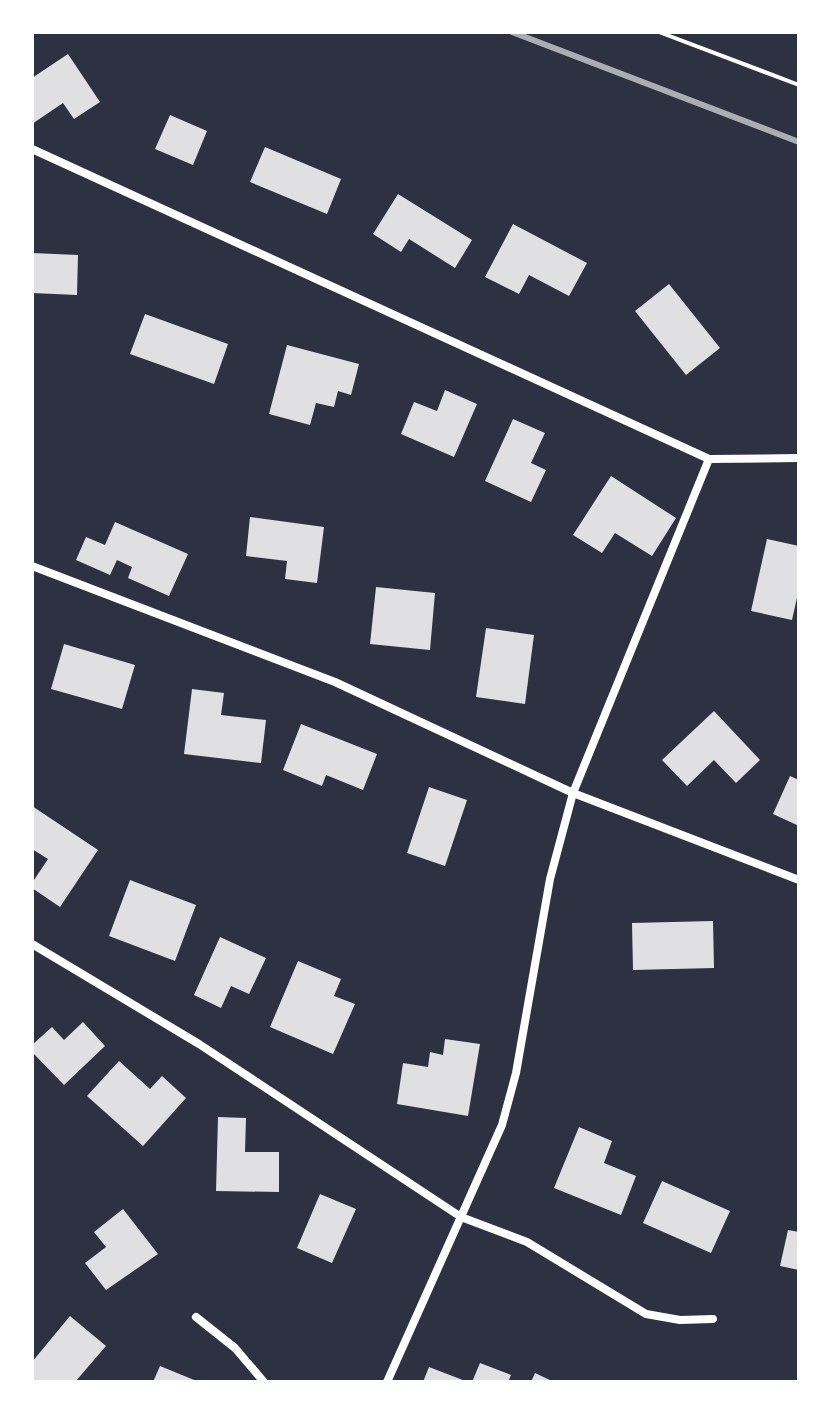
<svg xmlns="http://www.w3.org/2000/svg" width="831" height="1414" font-family="'Space Grotesk',sans-serif">
	<style>
		.building { fill: #e0e0e3 }
		.lines { fill: none; stroke-linecap: round; stroke-linejoin: round }
		.path { stroke: #fff; stroke-width: 4 }
		.minor { stroke: #fff; stroke-width: 8 }
		.rail { stroke: #abadb3; stroke-width: 6 }
	</style>
	<rect width="100%" height="100%" fill="#2d3142"/>
	<!-- building -->
	<g class="building">
		<polygon points="68,54 100,102 74,119 63,103 32,124 32,78"/>
		<polygon points="170,115 207,131 193,165 155,149"/>
		<polygon points="265,147 341,179 327,214 250,182"/>
		<polygon points="398,194 472,240 455,268 409,239 401,252 373,234"/>
		<polygon points="513,224 587,263 569,296 529,275 519,294 485,277"/>
		<polygon points="32,253 78,255 77,295 32,293"/>
		<polygon points="669,284 720,348 686,375 635,311"/>
		<polygon points="145,314 228,344 214,384 130,354"/>
		<polygon points="287,345 359,364 351,395 338,391 334,407 316,403 310,425 269,414"/>
		<polygon points="445,390 477,404 454,457 401,434 414,402 437,411"/>
		<polygon points="513,419 545,433 531,463 546,470 531,502 485,481"/>
		<polygon points="611,476 676,518 652,556 615,533 602,553 573,535"/>
		<polygon points="250,517 324,527 317,583 285,579 287,561 246,556"/>
		<polygon points="115,522 188,554 169,596 128,578 132,567 117,560 110,575 76,560 86,537 105,545"/>
		<polygon points="767,539 799,546 799,589 792,620 751,611"/>
		<polygon points="376,587 435,593 430,650 370,644"/>
		<polygon points="486,628 534,635 525,704 476,697"/>
		<polygon points="64,644 135,665 122,709 51,689"/>
		<polygon points="192,689 224,693 221,715 266,720 261,763 184,754"/>
		<polygon points="714,711 760,760 736,783 714,760 687,786 662,760"/>
		<polygon points="301,724 377,754 363,790 326,775 322,786 283,770"/>
		<polygon points="790,776 799,780 799,826 773,814"/>
		<polygon points="429,787 467,800 445,866 407,853"/>
		<polygon points="32,806 98,850 60,907 32,888 32,883 48,859 32,849"/>
		<polygon points="130,880 196,905 175,961 109,936"/>
		<polygon points="713,921 714,968 633,970 632,923"/>
		<polygon points="220,937 266,958 249,994 231,986 221,1008 194,995"/>
		<polygon points="298,961 341,979 334,996 355,1004 333,1054 270,1027"/>
		<polygon points="83,1022 105,1046 64,1085 32,1052 32,1045 52,1027 64,1040"/>
		<polygon points="445,1039 480,1044 468,1116 397,1104 403,1063 428,1067 430,1052 443,1055"/>
		<polygon points="119,1061 150,1089 162,1076 186,1098 143,1146 87,1096"/>
		<polygon points="218,1117 246,1118 245,1152 279,1152 279,1192 216,1191"/>
		<polygon points="579,1127 612,1141 604,1163 636,1176 621,1215 554,1188"/>
		<polygon points="662,1181 730,1211 711,1253 643,1223"/>
		<polygon points="320,1194 356,1209 332,1263 297,1248"/>
		<polygon points="123,1209 158,1254 106,1290 85,1263 106,1247 94,1232"/>
		<polygon points="788,1230 799,1232 799,1270 780,1266"/>
		<polygon points="70,1316 106,1346 75,1382 32,1382 32,1362"/>
		<polygon points="480,1363 511,1375 508,1382 472,1382"/>
		<polygon points="160,1366 199,1382 153,1382"/>
		<polygon points="429,1367 468,1382 423,1382"/>
		<polygon points="535,1373 554,1382 531,1382"/>
	</g>
	<g class="lines">
		<!-- path -->
		<polyline class="path" points="659,32 799,85"/>
		<!-- minor -->
		<g class="minor">
			<polyline points="32,149 709,459 799,458"/>
			<polyline points="32,566 335,682 573,793 799,880"/>
			<polyline points="32,944 199,1044 461,1217 527,1242 646,1314 680,1320 713,1319"/>
			<polyline points="196,1317 235,1348 264,1382"/>
			<polyline points="387,1382 502,1125 516,1073 550,879 573,793 709,459"/>
		</g>
		<!-- rail -->
		<polyline class="rail" points="512,32 799,142"/>
	</g>
	<!-- border -->
	<rect width="831" height="1414" fill="none" stroke="#ffffff" stroke-width="68"/>
</svg>
